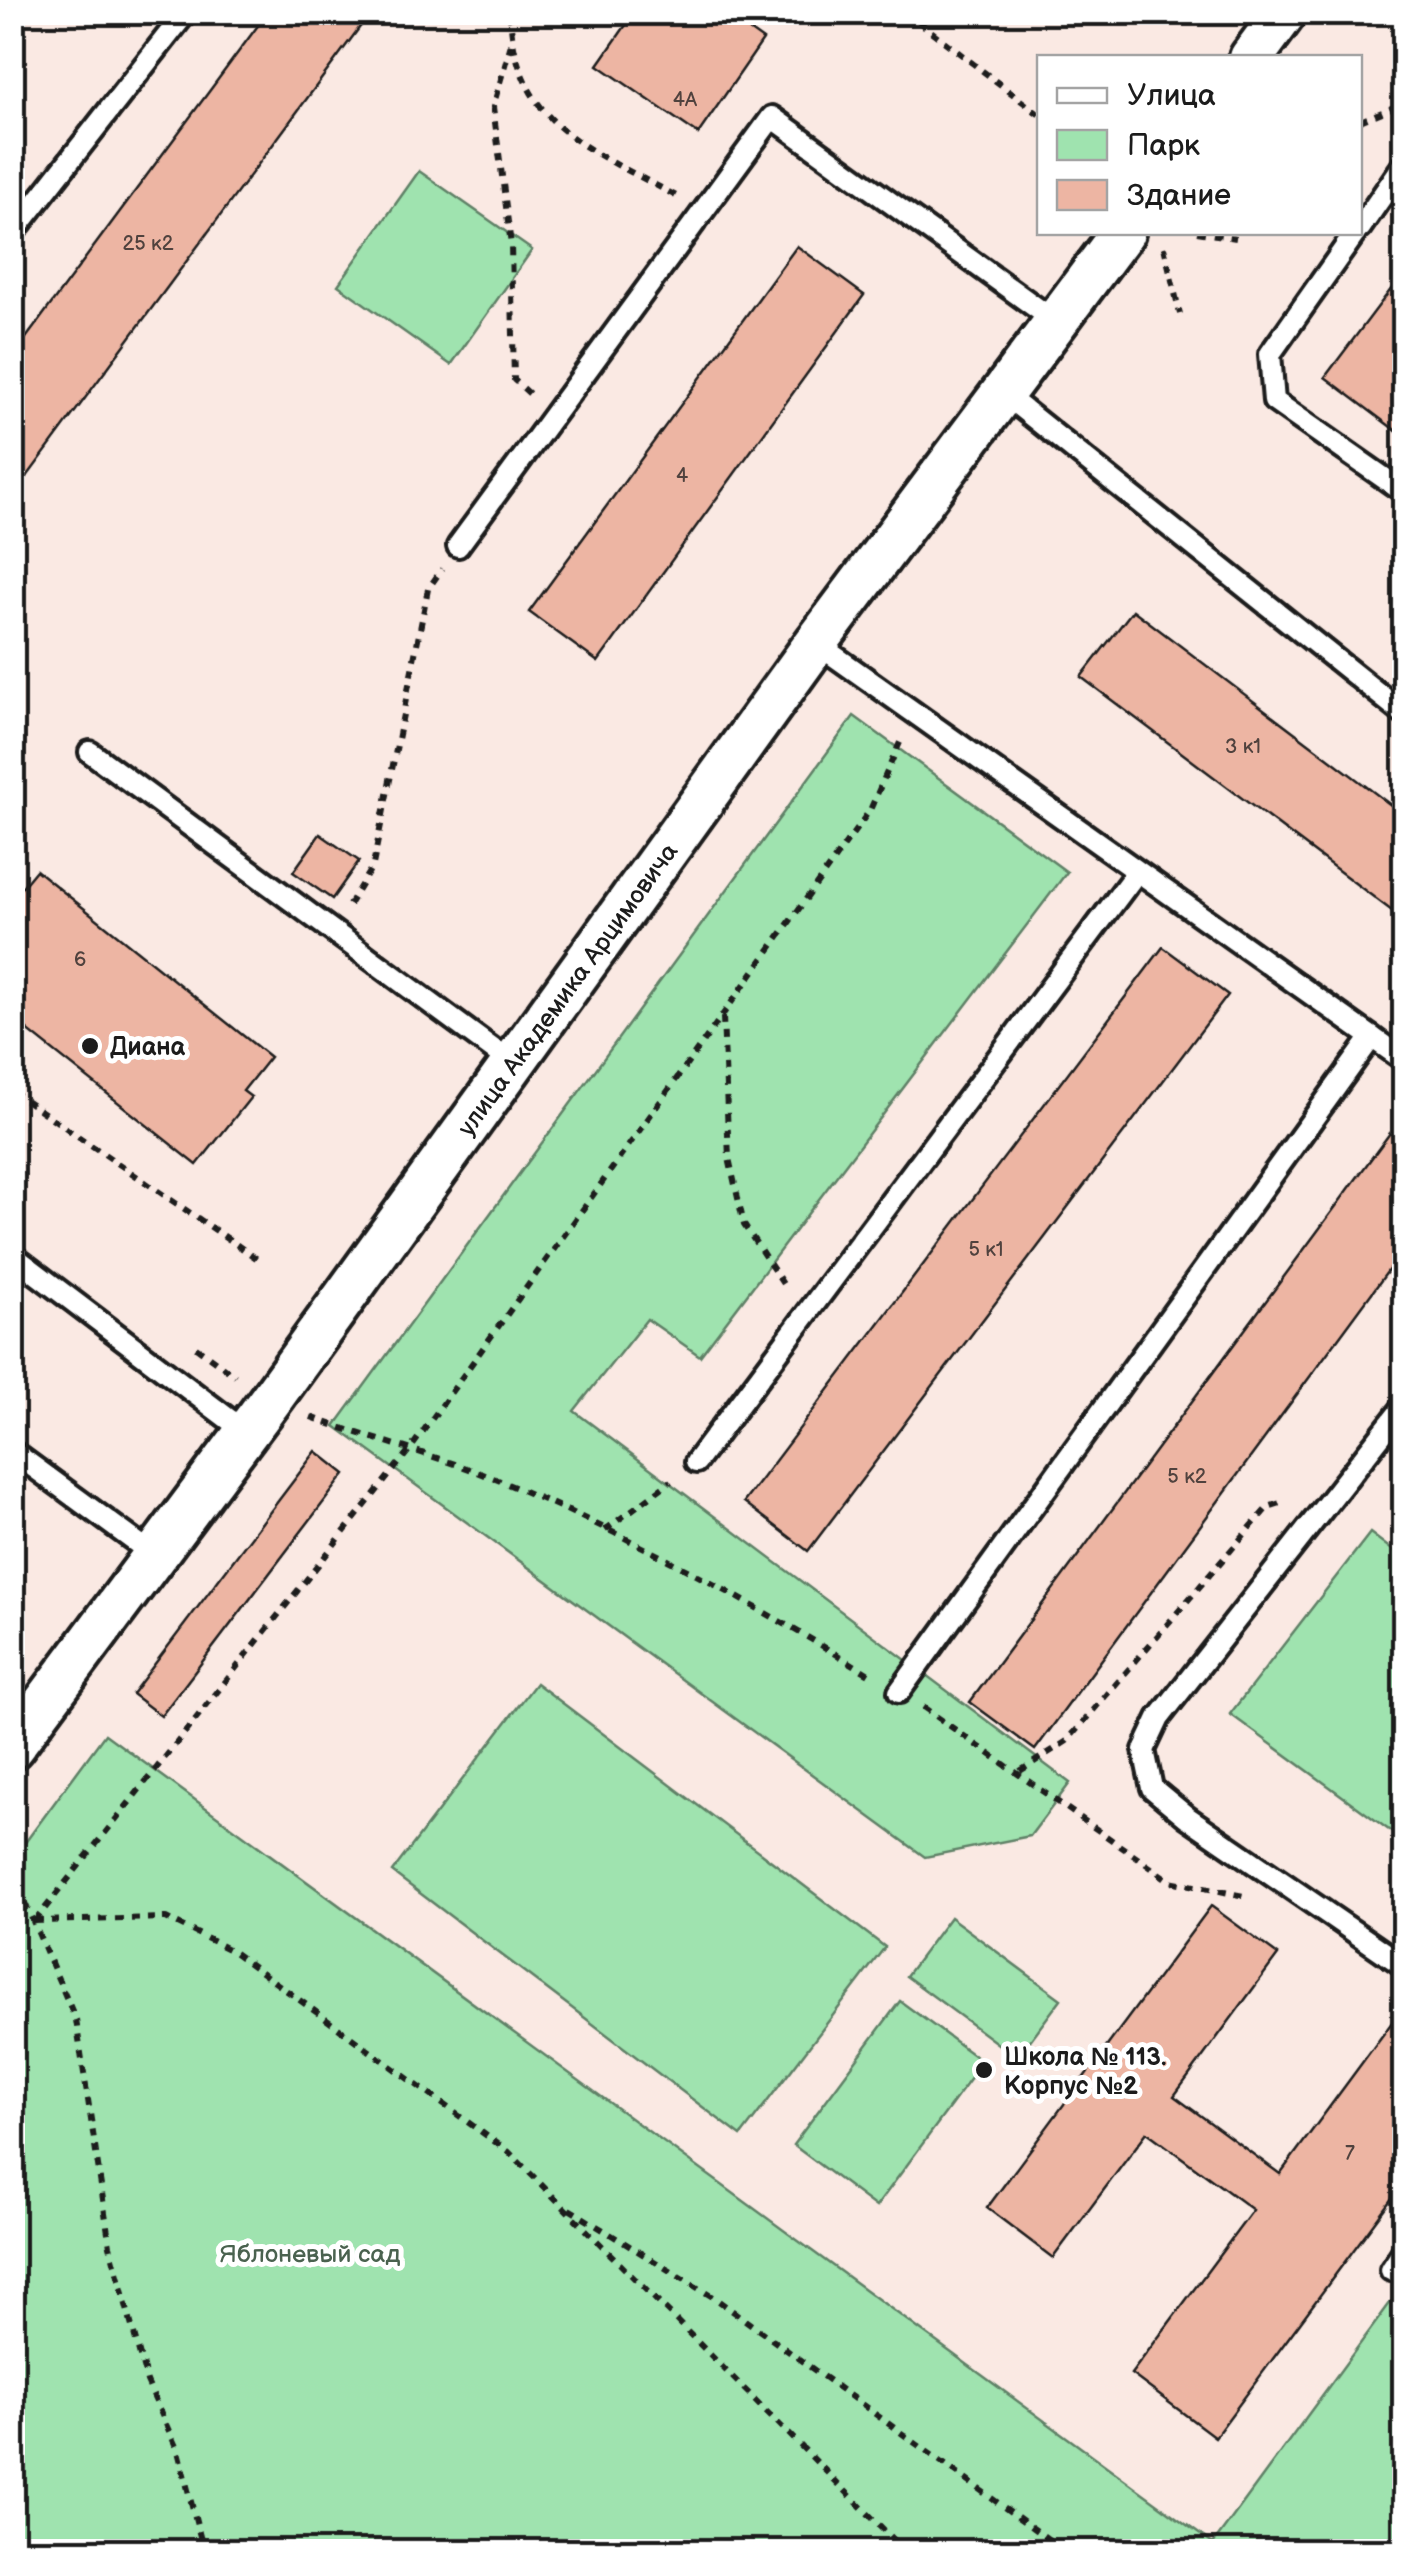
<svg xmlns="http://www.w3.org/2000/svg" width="1417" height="2564" font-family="'Balsamiq Sans',sans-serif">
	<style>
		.green { fill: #9fe3af; stroke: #5e8066; stroke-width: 2.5 }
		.building { fill: #edb5a3; stroke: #1c1c1c; stroke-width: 2.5 }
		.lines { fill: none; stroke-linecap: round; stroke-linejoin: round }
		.lane-casing { stroke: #1c1c1c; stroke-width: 28 }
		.street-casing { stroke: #1c1c1c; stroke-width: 50 }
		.path { stroke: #1c1c1c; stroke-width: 6; stroke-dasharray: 8 8; stroke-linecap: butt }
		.lane { stroke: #fff; stroke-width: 20 }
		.street { stroke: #fff; stroke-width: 42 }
		.poi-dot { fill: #1c1c1c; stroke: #fff; stroke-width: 4 }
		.labels { text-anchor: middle; stroke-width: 10; stroke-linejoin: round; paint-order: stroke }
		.number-label { font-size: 20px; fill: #50423e }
		.street-label { font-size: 25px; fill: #1c1c1c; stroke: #fff }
		.poi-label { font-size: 25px; font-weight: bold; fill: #1c1c1c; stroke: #fff; text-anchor: start }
		.park-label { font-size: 25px; fill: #4a624f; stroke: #fff }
	</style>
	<rect width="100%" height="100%" fill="#fae9e3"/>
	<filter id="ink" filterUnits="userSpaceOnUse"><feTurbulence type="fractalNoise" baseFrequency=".01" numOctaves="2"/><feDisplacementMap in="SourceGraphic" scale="20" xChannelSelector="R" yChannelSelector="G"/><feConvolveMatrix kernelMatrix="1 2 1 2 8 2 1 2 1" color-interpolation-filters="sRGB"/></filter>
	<g filter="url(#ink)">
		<!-- green -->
		<g class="green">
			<polygon points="419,171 532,250 451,365 338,285"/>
			<polygon points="854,716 1067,872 700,1356 647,1319 574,1411 1070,1783 1030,1836 925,1857 335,1426"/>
			<polygon points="1370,1533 1404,1559 1404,1841 1230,1714"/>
			<polygon points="536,1683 885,1947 741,2136 392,1872"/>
			<polygon points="105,1734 1213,2544 1404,2284 1404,2551 13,2551 13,1859"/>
			<polygon points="950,1917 1061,1999 1017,2058 906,1976"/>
			<polygon points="900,2001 983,2062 876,2207 793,2145"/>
		</g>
		<!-- building -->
		<g class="building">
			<polygon points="268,12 371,12 12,497 12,357"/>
			<polygon points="635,12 724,12 763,40 698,134 598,65"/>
			<polygon points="797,246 864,295 598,662 529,612"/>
			<polygon points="1404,272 1404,434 1403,436 1325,377"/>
			<polygon points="1133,610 1404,815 1404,920 1081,677"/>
			<polygon points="320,834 359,861 332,899 293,872"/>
			<polygon points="36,870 270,1057 243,1091 251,1097 197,1165 12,1018 12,899"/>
			<polygon points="1163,947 1228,995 808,1551 744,1502"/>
			<polygon points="1390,1133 1404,1143 1404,1249 1035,1750 970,1702"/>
			<polygon points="316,1451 345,1474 161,1716 132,1694"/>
			<polygon points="1211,1906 1278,1955 1174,2096 1280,2174 1404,2006 1404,2182 1215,2437 1131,2374 1253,2210 1147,2132 1053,2258 987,2208"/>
		</g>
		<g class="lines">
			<!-- lane casing -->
			<g class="lane-casing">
				<g id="lane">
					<polyline points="1360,228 1404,164"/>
					<polyline points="1356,232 1270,354 1274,401 1404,492"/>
					<polyline points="12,234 186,12"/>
					<polyline points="1004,394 1404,714"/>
					<polyline points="458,546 772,117 1056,322"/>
					<polyline points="816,643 1404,1060"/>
					<polyline points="90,752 513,1064"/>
					<polyline points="12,1255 247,1433"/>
					<polyline points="1404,1406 1159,1718 1144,1750 1152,1788 1187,1817 1404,1966"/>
					<polyline points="12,1451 155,1556"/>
					<polyline points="696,1462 1136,873"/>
					<polyline points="899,1692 1372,1037"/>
					<polyline points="1391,2270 1404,2250"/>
				</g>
			</g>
			<!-- street casing -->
			<g class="street-casing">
				<g id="street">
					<polyline points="1251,58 1285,12"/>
					<polyline points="12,1747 269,1402 816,643 1123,232"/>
				</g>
			</g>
			<!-- path -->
			<g class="path">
				<path d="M510 12C515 127 589 148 676 196"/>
				<polyline points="906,12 1040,115"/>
				<polyline points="511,44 493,107 511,245 514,380 531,395"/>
				<polyline points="1360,121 1404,103"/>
				<polyline points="1197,232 1236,238"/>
				<polyline points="1164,247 1180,314"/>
				<polyline points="349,905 373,865 428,589 442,569"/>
				<polyline points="723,1017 729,1158 744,1225 787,1290"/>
				<polyline points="12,1091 259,1260"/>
				<polyline points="196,1347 235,1376"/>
				<path d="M311 1417C375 1441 442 1456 505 1483 633 1537 756 1605 874 1677"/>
				<polyline points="605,1530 671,1481"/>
				<polyline points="923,1707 1170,1881 1244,1896"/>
				<polyline points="1020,1771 1067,1741 1268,1507 1286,1501"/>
				<polyline points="12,1873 76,2020 110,2246 147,2382 178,2451 204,2552"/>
				<polyline points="35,1921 411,1448 870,810 902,738"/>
				<polyline points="35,1921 166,1918 232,1951 509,2152 906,2552"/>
				<polyline points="569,2209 716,2299 1066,2552"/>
			</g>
			<!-- lane -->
			<use href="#lane" class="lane"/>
			<!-- street -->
			<use href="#street" class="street"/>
		</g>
	</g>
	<!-- markers -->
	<g class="poi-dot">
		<circle cx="90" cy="1046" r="10"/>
		<circle cx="984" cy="2070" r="10"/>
	</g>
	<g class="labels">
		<!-- number labels -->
		<g class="number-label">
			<text x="685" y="106">4А</text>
			<text x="148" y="250">25 к2</text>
			<text x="682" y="482">4</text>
			<text x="1243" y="753">3 к1</text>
			<text x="80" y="966">6</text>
			<text x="986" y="1256">5 к1</text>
			<text x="1187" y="1483">5 к2</text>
			<text x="1350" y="2160">7</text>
		</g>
		<!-- street labels -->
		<g class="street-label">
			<text transform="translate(567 989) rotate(-54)" y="9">улица Академика Арцимовича</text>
		</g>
		<!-- poi labels -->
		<g class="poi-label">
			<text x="110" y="1055">Диана</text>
			<text x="1004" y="2065">Школа № 113.<tspan x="1004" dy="29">Корпус №2</tspan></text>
		</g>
		<!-- park labels -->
		<g class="park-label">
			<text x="310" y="2262">Яблоневый сад</text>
		</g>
	</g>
	<!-- margin -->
	<rect width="1417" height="2564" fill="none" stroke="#fff" stroke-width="50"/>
	<rect x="25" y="25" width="1367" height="2514" fill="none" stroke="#1c1c1c" stroke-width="4" filter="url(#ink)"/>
	<!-- legend -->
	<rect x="1037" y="55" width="325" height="180" fill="#ffffff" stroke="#a4a4a4" stroke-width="2.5"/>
	<rect x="1057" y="88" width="50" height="15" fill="#ffffff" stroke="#a4a4a4" stroke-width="2.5"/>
	<text x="1127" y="105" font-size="30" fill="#1c1c1c">Улица</text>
	<rect x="1057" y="130" width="50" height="30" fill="#9fe3af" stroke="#a4a4a4" stroke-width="2.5"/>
	<text x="1127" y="155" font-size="30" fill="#1c1c1c">Парк</text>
	<rect x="1057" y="180" width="50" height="30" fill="#edb5a3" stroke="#a4a4a4" stroke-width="2.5"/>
	<text x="1127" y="205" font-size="30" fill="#1c1c1c">Здание</text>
</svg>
